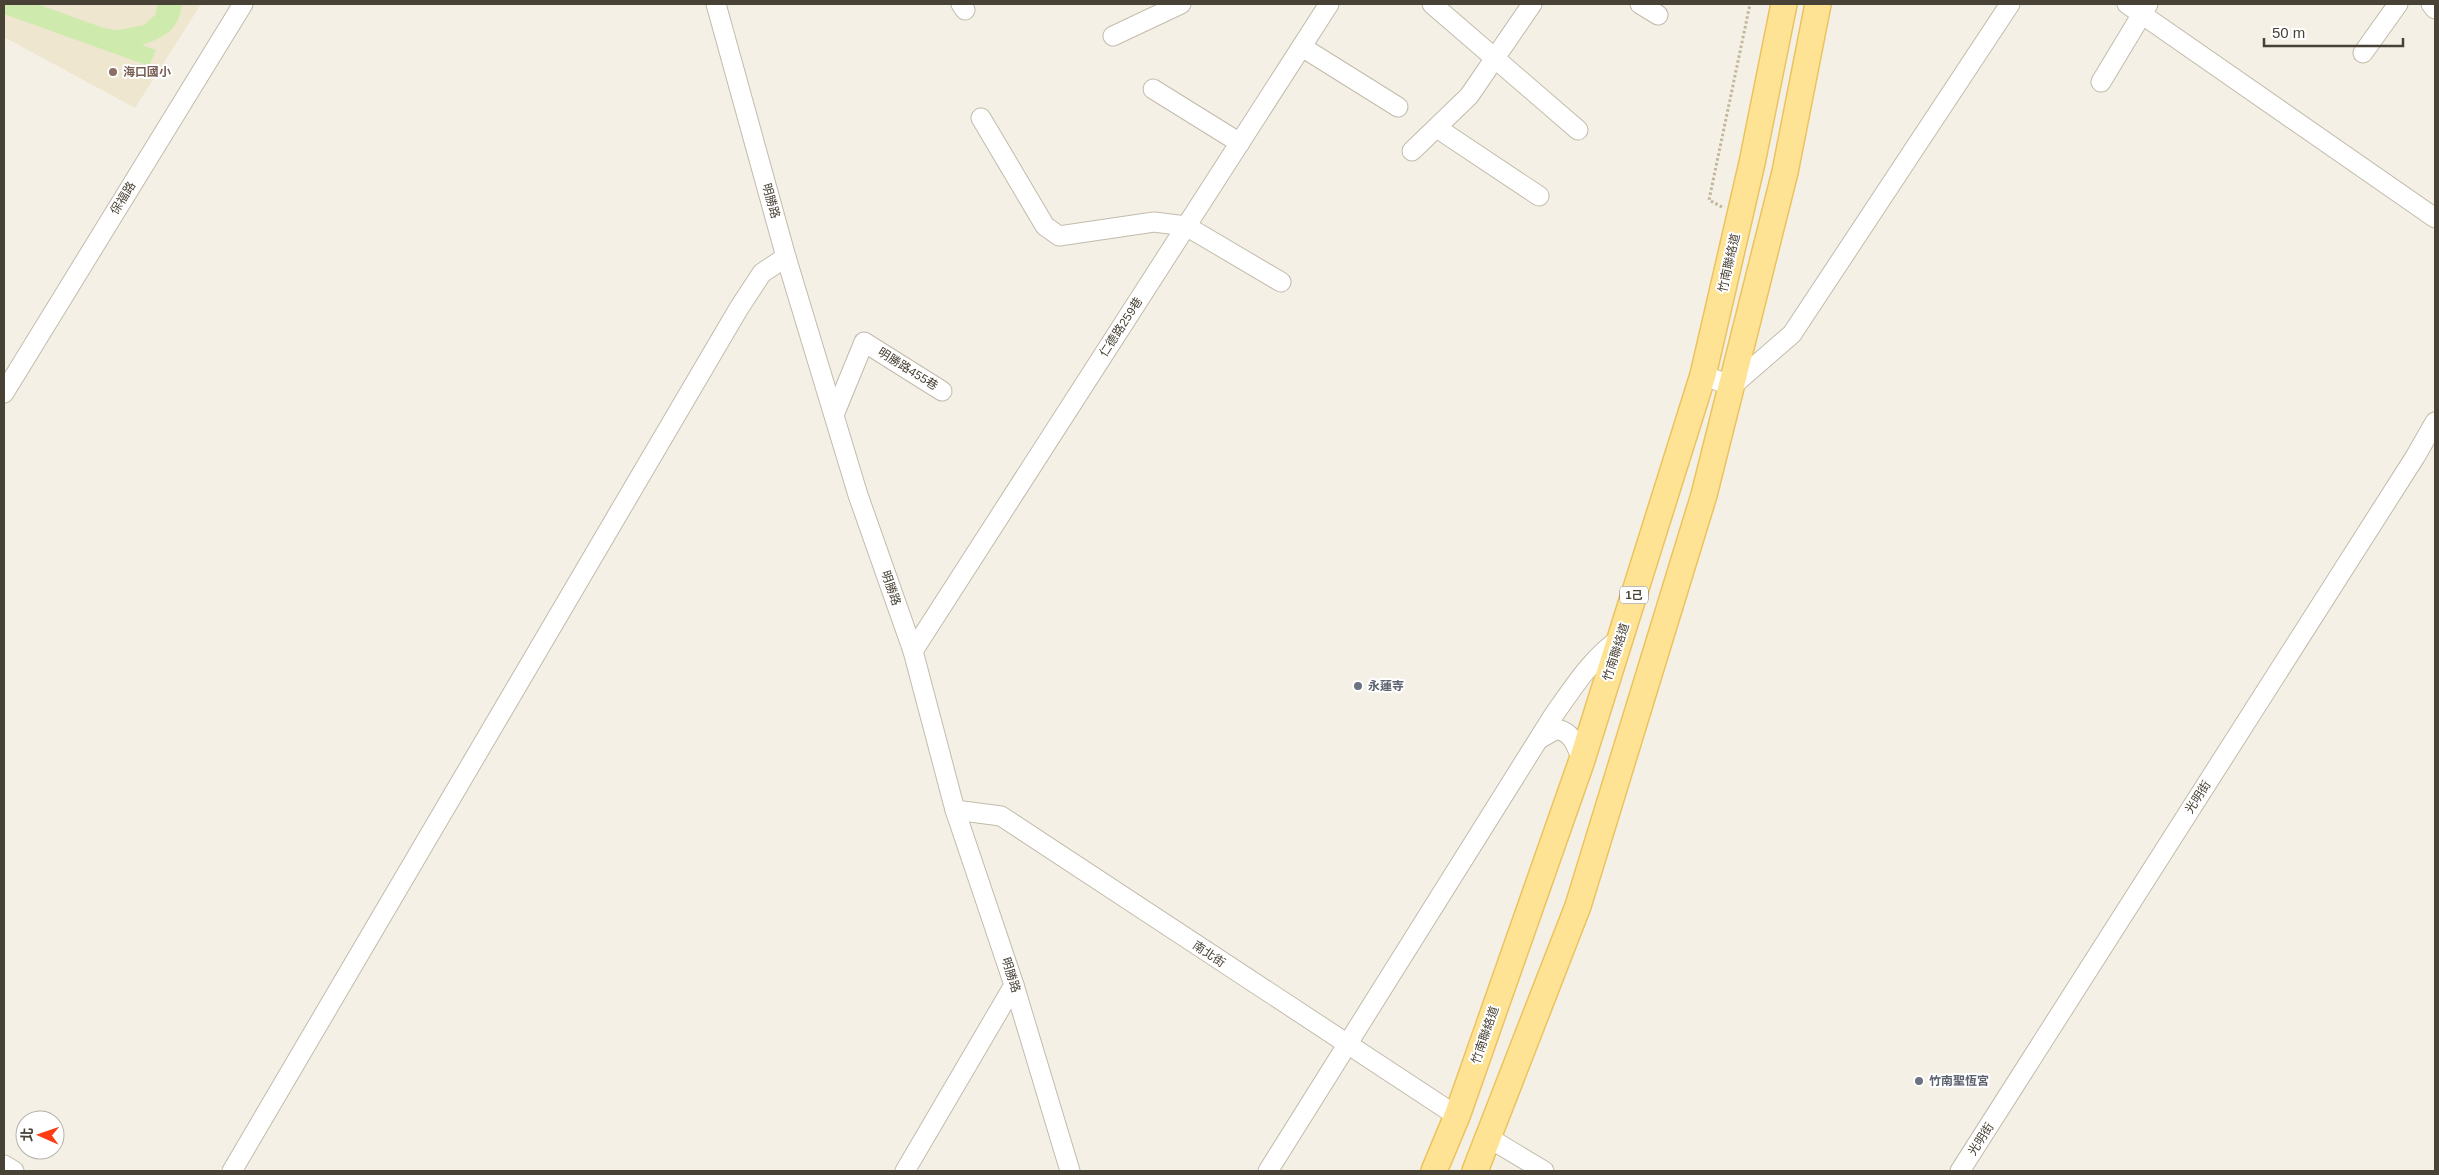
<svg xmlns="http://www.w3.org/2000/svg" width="2439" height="1175" font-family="Arial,'Noto Sans TC',sans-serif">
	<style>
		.education { fill: #eee6cf }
		.green { fill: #ceebad }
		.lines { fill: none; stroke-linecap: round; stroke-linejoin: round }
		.minor-casing { stroke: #c3bbab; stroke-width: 21 }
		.major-casing { stroke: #ebc35e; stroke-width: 28 }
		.path { stroke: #c3b599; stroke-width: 3; stroke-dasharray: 2.5 2.5; stroke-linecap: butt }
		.minor { stroke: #fff; stroke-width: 19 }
		.major { stroke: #ffe395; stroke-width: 25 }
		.education-dot { fill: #8d6e63; stroke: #fff; stroke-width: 2 }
		.worship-dot { fill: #6b7280; stroke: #fff; stroke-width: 2 }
		.labels { text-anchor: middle; stroke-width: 4; stroke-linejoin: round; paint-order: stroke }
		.shield { fill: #fff; stroke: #7f7a72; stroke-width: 1 }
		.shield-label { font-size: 11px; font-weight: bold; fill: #484135 }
		.education-label { font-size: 12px; font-weight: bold; fill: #785e54; stroke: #fff; text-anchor: start }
		.street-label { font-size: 12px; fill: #484135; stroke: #fff }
		.worship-label { font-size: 12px; font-weight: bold; fill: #5b616d; stroke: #fff; text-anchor: start }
	</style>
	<rect width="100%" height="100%" fill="#f4f0e6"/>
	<!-- education -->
	<polygon class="education" points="4,4 201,4 135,108 4,37"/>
	<!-- green -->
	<path class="green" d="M4 4H37L104 28 118 30 144 25 156 14 157 4H182C179 30 165 37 142 45L156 50 149 66 4 14Z"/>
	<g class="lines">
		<!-- minor casing -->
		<g class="minor-casing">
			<g id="minor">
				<polyline points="716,4 786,257 858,495 913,651 955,810 1014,985 1070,1171"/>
				<polyline points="961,4 965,10"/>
				<polyline points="1432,4 1578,130"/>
				<polyline points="1640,4 1658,15"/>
				<polyline points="2127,4 2435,218"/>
				<polyline points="2431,4 2435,9"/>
				<polyline points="1113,36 1181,4"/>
				<polyline points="1302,47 1398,107"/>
				<polyline points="2363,53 2398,4"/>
				<polyline points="2101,82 2148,4"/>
				<polyline points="1153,89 1240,143"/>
				<polyline points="981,118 1045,226 1059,236 1154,222 1186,226 1281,282"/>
				<polyline points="1437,128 1539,196"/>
				<polyline points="1412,151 1469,96 1532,4"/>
				<polyline points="1703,375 1732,386 1792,334 2010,4"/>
				<polyline points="4,393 243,4"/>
				<polyline points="834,415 864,342 942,391"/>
				<polyline points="913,651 1329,4"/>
				<path d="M1539 739 1557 729C1573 733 1576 745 1582 760"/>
				<polyline points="955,810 1001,816 1457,1116"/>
				<polyline points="1489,1138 1544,1171"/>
				<polyline points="4,1165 14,1171"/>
				<polyline points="232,1171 739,308 762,273 786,257"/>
				<polyline points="905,1171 1014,985"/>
				<path d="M1268 1171 1553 716C1573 688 1592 657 1621 638"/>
				<polyline points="1960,1171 2415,457 2435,422"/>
			</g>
		</g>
		<!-- major casing -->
		<g class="major-casing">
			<g id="major">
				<polyline points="1434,1171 1457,1116 1582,760 1703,375 1752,163 1784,4"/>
				<polyline points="1475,1171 1578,906 1704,495 1785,172 1818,4"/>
			</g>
		</g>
		<!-- path -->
		<polyline class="path" points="1722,207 1709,200 1750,4"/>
		<!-- minor -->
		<use href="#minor" class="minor"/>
		<!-- major -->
		<use href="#major" class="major"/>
	</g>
	<!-- markers -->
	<circle class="education-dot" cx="113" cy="72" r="5"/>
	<g class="worship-dot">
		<circle cx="1358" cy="686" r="5"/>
		<circle cx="1919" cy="1081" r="5"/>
	</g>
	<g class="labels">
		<!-- shield labels -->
		<rect class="shield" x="1620" y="586.5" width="28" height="17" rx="4"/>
		<g class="shield-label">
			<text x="1634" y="599">1己</text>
		</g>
		<!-- education labels -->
		<g class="education-label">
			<text x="123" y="76">海口國小</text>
		</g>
		<!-- street labels -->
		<g class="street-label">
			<text transform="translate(123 198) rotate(-58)" y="4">保福路</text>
			<text transform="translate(771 201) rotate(74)" y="4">明勝路</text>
			<text transform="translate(1729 263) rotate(-77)" y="4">竹南聯絡道</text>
			<text transform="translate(1121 327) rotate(-57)" y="4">仁德路259巷</text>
			<text transform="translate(908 369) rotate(32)" y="4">明勝路455巷</text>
			<text transform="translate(891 588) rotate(71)" y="4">明勝路</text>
			<text transform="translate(1616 652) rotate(-72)" y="4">竹南聯絡道</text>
			<text transform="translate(2198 797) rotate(-57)" y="4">光明街</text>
			<text transform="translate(1209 954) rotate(34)" y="4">南北街</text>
			<text transform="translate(1011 975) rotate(72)" y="4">明勝路</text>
			<text transform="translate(1485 1035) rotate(-71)" y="4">竹南聯絡道</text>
			<text transform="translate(1981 1139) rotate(-57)" y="4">光明街</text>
		</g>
		<!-- worship labels -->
		<g class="worship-label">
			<text x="1368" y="690">永蓮寺</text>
			<text x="1929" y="1085">竹南聖恆宮</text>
		</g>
	</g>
	<!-- border -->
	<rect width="2439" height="1175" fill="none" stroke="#484135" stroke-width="10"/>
	<!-- north arrow -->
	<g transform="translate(40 1135) rotate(272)"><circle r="24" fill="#ffffff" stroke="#b6b3ae"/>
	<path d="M0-4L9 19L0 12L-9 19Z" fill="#ff3b13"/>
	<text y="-8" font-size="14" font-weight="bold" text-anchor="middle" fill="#484135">北</text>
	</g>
	<!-- scale -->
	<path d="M2264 38v8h139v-8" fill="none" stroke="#484135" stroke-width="2.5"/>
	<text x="2272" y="38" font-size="15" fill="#484135" stroke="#ffffff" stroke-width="4" paint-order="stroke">50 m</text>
</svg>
